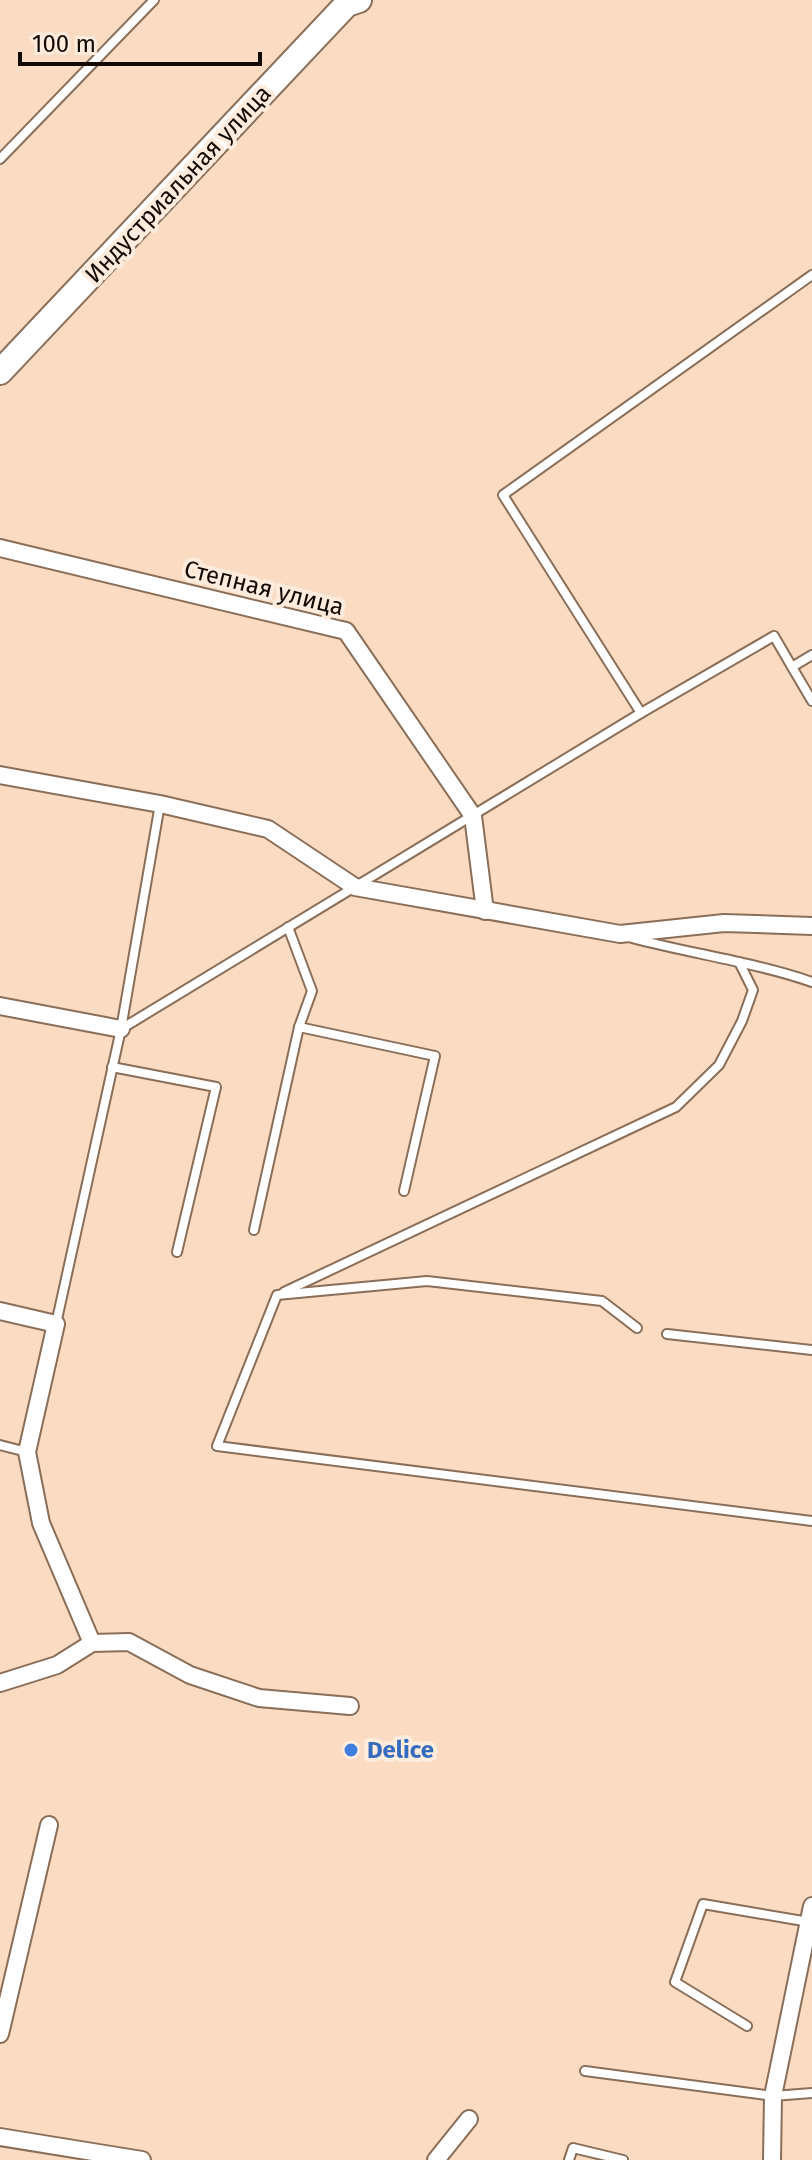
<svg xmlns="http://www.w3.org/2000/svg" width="812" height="2160" font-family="'Fira Sans',sans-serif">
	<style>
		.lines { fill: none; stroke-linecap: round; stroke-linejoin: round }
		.lane-casing { stroke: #8a6e58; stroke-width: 12 }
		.street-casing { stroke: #8a6e58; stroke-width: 20 }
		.secondary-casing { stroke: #8a6e58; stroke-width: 28 }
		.lane { stroke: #fff; stroke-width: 8 }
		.street { stroke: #fff; stroke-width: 16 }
		.secondary { stroke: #fff; stroke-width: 24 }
		.shop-dot { fill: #3f7fe0; stroke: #ffecdd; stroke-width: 3 }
		.labels { text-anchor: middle; stroke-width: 8; stroke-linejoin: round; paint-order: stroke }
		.street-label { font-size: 24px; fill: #130903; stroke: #ffecdd }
		.shop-label { font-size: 24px; font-weight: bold; fill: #366cbe; stroke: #ffecdd; text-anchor: start }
	</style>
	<rect width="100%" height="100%" fill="#fbdcc3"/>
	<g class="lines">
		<!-- lane casing -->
		<g class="lane-casing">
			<g id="lane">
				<polyline points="0,159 154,0"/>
				<polyline points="792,667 812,701"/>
				<polyline points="641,713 774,636 792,667 812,655"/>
				<path d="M632 938C692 954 754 962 812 982"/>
				<polyline points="299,1027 435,1056 404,1191"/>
				<polyline points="121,1029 641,713 503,495 812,275"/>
				<polyline points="112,1067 216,1087 177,1252"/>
				<polyline points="254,1230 299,1027 312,991 288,927"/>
				<polyline points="284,1292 676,1107 719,1065 742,1021 753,990 739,962"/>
				<polyline points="56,1324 121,1029 160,804"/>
				<polyline points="637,1328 602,1301 427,1281 277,1295 217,1446 812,1521"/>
				<polyline points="667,1334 812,1350"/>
				<polyline points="0,1445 27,1452"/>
				<polyline points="747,2026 675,1982 703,1904 809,1922"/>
				<polyline points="585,2071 773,2096 812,2093"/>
				<polyline points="569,2160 573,2148 623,2160"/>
			</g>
		</g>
		<!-- street casing -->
		<g class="street-casing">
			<g id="street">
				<polyline points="0,548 346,631 473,816 485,911"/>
				<polyline points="0,775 160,804 268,829 355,887 620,934 724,923 812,926"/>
				<polyline points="0,1006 121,1029"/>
				<polyline points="0,1311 56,1324 27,1452 41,1523 92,1643"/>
				<polyline points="0,1683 57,1665 92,1643 129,1642 190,1675 259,1698 350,1706"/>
				<polyline points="0,2034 49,1825"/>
				<polyline points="0,2137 142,2160"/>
				<polyline points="436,2160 469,2119"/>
				<polyline points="772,2160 773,2096 812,1906"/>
			</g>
		</g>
		<!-- secondary casing -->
		<g class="secondary-casing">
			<polyline id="secondary" points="0,372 347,4 359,0"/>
		</g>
		<!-- lane -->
		<use href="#lane" class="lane"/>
		<!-- street -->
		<use href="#street" class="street"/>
		<!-- secondary -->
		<use href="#secondary" class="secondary"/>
	</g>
	<!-- markers -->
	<circle class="shop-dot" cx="351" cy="1750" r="8"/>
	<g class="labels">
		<!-- street labels -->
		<g class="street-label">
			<text transform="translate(178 184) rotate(-47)" y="8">Индустриальная улица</text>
			<text transform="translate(264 588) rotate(14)" y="8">Степная улица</text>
		</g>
		<!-- shop labels -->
		<g class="shop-label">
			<text x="367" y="1758">Delice</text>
		</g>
	</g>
	<!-- scale -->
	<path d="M20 52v12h240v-12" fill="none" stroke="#130903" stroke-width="4"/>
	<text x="32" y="52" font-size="24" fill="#130903" stroke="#ffecdd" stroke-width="6" paint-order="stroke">100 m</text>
</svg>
